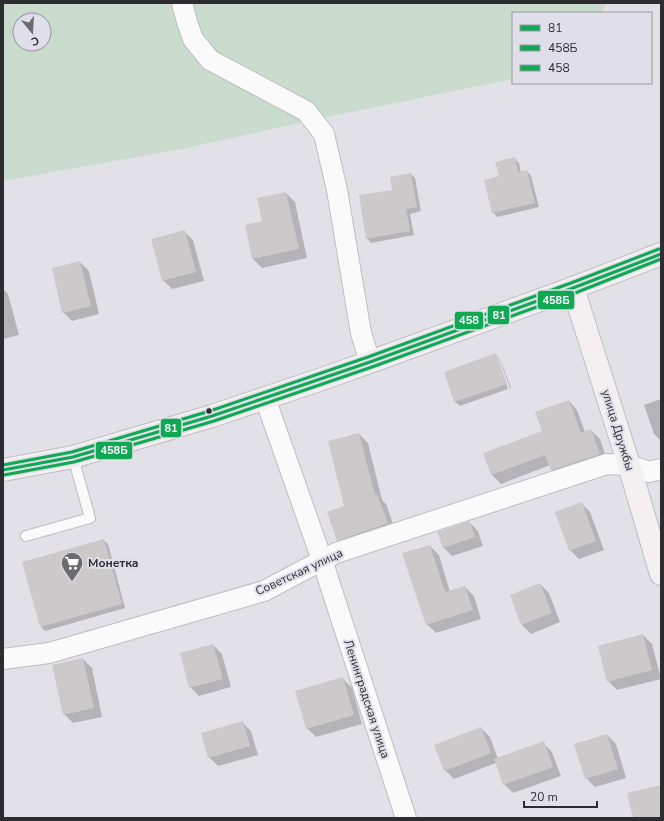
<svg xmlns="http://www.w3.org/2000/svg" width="664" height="821" font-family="'Nunito Sans',sans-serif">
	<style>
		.green { fill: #c9dcce; fill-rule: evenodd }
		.shadow { fill: #0003; fill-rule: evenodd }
		.building { fill: #cbc9ca }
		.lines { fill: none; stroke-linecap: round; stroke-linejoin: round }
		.lane-casing { stroke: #bebec2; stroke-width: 12 }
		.street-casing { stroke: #bebec2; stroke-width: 22 }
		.secondary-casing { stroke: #bebec2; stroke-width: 24 }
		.lane { stroke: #fbfafb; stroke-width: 10 }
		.street { stroke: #fbfafb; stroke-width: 20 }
		.secondary { stroke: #f4f0f2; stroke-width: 22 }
		.bus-1-casing { stroke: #e0dfe9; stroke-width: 6 }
		.bus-2-casing { stroke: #e0dfe9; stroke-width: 6 }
		.bus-3-casing { stroke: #e0dfe9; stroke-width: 6 }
		.bus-1 { stroke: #10a855; stroke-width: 3 }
		.bus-2 { stroke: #10a855; stroke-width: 3 }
		.bus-3 { stroke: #10a855; stroke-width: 3 }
		.bus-dot { fill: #2d2d31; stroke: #e0dfe9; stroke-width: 1.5 }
		.labels { text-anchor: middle; stroke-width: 4; stroke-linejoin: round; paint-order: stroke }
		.street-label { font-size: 12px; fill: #2d2d31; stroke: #e0dfe9 }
		.poi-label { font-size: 12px; font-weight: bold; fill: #2d2d31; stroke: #e0dfe9; text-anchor: start }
		.line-badge { stroke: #e0dfe9; stroke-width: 1.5 }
		.badge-label { font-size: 11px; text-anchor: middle; font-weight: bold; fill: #fff }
	</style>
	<rect width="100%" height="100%" fill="#e2e1e7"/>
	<!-- green -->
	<path class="green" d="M3 3H608L600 13H513V79L322 118 187 148 3 181ZM20 20H44V44H20Z"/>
	<!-- shadow -->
	<g class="shadow">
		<polygon points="514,158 519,163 521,173 527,171 531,176 539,207 497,217 493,212 500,177"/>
		<polygon points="411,174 415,178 421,211 410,214 414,235 371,243 367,238 394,191"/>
		<polygon points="286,193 295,202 307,258 262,268 253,259"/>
		<polygon points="184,231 193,240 204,281 172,289 163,280"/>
		<polygon points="80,262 89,271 99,314 72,321 63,312"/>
		<polygon points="3,289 8,294 19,335 3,339"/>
		<path d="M496 355 500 359 511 388 460 406 455 402 445 373ZM497 358H499L510 388 508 389Z"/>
		<polygon points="661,399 661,441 654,434 644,405"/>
		<polygon points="569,401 577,410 585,432 591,430 600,439 608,463 560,479 552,470 550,465 501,484 492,475 484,454 543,432"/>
		<polygon points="359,434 368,443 382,500 386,504 396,532 347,549 338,540 346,506"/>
		<polygon points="581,503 590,512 604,550 579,559 570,550"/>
		<polygon points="469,522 478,531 483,546 452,556 443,547"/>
		<polygon points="103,540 108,544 125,608 45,631 41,627"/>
		<polygon points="430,546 439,555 450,592 465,587 474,596 481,619 436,633 427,624"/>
		<polygon points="540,584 549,593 560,622 531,634 522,625 511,595"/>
		<polygon points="643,635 652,644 661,679 617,690 608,681"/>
		<polygon points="213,645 222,654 231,687 199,696 190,687"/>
		<polygon points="83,659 92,668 102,717 73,723 64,714"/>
		<polygon points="343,679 352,688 362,724 316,737 307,728"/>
		<polygon points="242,722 251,731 258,755 218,766 209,757"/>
		<polygon points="481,728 490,737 498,759 543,743 552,752 561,776 513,793 504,784 496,763 454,779 445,770"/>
		<polygon points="607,735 616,744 626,778 595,787 586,778"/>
	</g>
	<!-- building -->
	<g class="building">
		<polygon points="515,157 518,172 527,170 535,203 492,213 484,180 499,176 495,162"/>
		<polygon points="411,173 417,207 406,209 410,231 366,239 359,195 392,190 390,177"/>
		<polygon points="286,192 299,249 252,259 245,225 262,221 257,198"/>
		<polygon points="185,230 196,272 162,281 151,239"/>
		<polygon points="80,261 91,306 62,313 52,268"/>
		<polygon points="496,353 507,384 454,402 444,372"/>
		<polygon points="569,400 581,433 591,429 600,454 551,470 545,455 491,475 483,453 542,431 535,412"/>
		<polygon points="359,433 375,495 377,494 388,523 337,541 327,512 344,506 328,441"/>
		<polygon points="582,502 596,541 569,551 555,512"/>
		<polygon points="470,521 475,537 443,548 437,532"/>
		<polygon points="104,539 122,604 40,627 22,562"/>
		<polygon points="430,545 445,592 465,586 473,610 426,625 402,553"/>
		<polygon points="540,583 552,613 521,625 510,595"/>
		<polygon points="643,634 652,670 607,682 598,646"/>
		<polygon points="213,644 223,679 189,688 180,653"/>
		<polygon points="83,658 94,708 63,715 52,665"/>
		<polygon points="343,677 354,715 306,729 295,691"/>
		<polygon points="243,721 250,746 208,758 201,733"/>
		<polygon points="481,727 491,753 444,771 434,745"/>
		<polygon points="607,734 618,769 585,779 574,744"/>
		<polygon points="544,741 553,767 503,785 494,759"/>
		<polygon points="661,785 661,818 633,818 627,793"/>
	</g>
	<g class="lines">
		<!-- lane casing -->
		<g class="lane-casing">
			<polyline id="lane" points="26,536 90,518 73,457"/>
		</g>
		<!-- street casing -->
		<g class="street-casing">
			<g id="street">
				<polyline points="182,3 187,22 193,39 210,60 306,111 324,134 337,190 361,333 370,362"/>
				<polyline points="265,398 322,560 406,818"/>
				<polyline points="3,659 49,653 264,591 336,553 607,464 629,465 649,472 661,469"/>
			</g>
		</g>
		<!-- secondary casing -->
		<g class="secondary-casing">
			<g id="secondary">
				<polyline points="573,288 629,465 661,574"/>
				<polyline points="3,470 73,457 212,416 322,379 370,362 573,288 661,254"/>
			</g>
		</g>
		<!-- lane -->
		<use href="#lane" class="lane"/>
		<!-- street -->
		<use href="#street" class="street"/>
		<!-- secondary -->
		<use href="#secondary" class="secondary"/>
		<!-- bus-1 casing -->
		<g class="bus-1-casing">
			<polyline id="bus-1" points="3,470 73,457 212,416 370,362 573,288 661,254"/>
		</g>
		<!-- bus-2 casing -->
		<g class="bus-2-casing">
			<polyline id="bus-2" points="4,475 74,462 214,421 372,367 575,293 661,259"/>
		</g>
		<!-- bus-3 casing -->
		<g class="bus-3-casing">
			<polyline id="bus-3" points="3,465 72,452 210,411 368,357 571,283 659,249"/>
		</g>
		<!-- bus-1 -->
		<use href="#bus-1" class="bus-1"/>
		<!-- bus-2 -->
		<use href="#bus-2" class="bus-2"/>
		<!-- bus-3 -->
		<use href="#bus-3" class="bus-3"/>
	</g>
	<!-- icons -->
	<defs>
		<g id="supermarket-pin" transform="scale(1.15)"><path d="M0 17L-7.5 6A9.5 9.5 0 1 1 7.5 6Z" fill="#6c6c71" stroke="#e0dfe9"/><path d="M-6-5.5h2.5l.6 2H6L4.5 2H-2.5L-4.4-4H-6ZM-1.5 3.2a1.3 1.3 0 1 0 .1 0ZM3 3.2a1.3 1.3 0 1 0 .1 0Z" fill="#fff"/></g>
	</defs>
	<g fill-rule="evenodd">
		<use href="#supermarket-pin" x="72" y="563"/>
	</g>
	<!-- markers -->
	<circle class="bus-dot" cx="209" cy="411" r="3.5"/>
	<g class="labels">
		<!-- street labels -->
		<g class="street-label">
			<text transform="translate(618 430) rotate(73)" y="4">улица Дружбы</text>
			<text transform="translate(299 572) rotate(-25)" y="4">Советская улица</text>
			<text transform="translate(367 699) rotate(72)" y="4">Ленинградская улица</text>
		</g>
		<!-- poi labels -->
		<g class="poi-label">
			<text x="88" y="567">Монетка</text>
		</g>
	</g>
	<g class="line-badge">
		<rect x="537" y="290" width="38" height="20" rx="4" fill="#10a855"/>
		<rect x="487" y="305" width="23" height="20" rx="4" fill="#10a855"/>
		<rect x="454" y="311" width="30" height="19" rx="4" fill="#10a855"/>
		<rect x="160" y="418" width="22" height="20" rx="4" fill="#10a855"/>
		<rect x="95" y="441" width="38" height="19" rx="4" fill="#10a855"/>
	</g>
	<g class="badge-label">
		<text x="556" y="304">458Б</text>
		<text x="499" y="319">81</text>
		<text x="469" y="324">458</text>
		<text x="171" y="432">81</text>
		<text x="114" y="454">458Б</text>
	</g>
	<!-- border -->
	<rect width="664" height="821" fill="none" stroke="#2d2d31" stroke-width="8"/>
	<!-- legend -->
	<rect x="512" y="12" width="140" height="72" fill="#e0dfe9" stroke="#98989f"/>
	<rect x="520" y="25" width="20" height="6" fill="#10a855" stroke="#98989f"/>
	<text x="548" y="32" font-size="12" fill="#2d2d31">81</text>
	<rect x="520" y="45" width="20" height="6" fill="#10a855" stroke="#98989f"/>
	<text x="548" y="52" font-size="12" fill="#2d2d31">458Б</text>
	<rect x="520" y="65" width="20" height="6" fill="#10a855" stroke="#98989f"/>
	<text x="548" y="72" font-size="12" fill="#2d2d31">458</text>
	<!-- north arrow -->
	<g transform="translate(32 32) rotate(162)"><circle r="19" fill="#e0dfe9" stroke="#98989f"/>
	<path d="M0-3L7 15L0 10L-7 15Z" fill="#6c6c71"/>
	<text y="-6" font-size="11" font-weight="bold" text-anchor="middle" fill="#2d2d31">С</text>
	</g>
	<!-- scale -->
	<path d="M524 801v6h73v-6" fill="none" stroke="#2d2d31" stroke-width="2"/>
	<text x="530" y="801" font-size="12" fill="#2d2d31" stroke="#e0dfe9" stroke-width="3" paint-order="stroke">20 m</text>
</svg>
